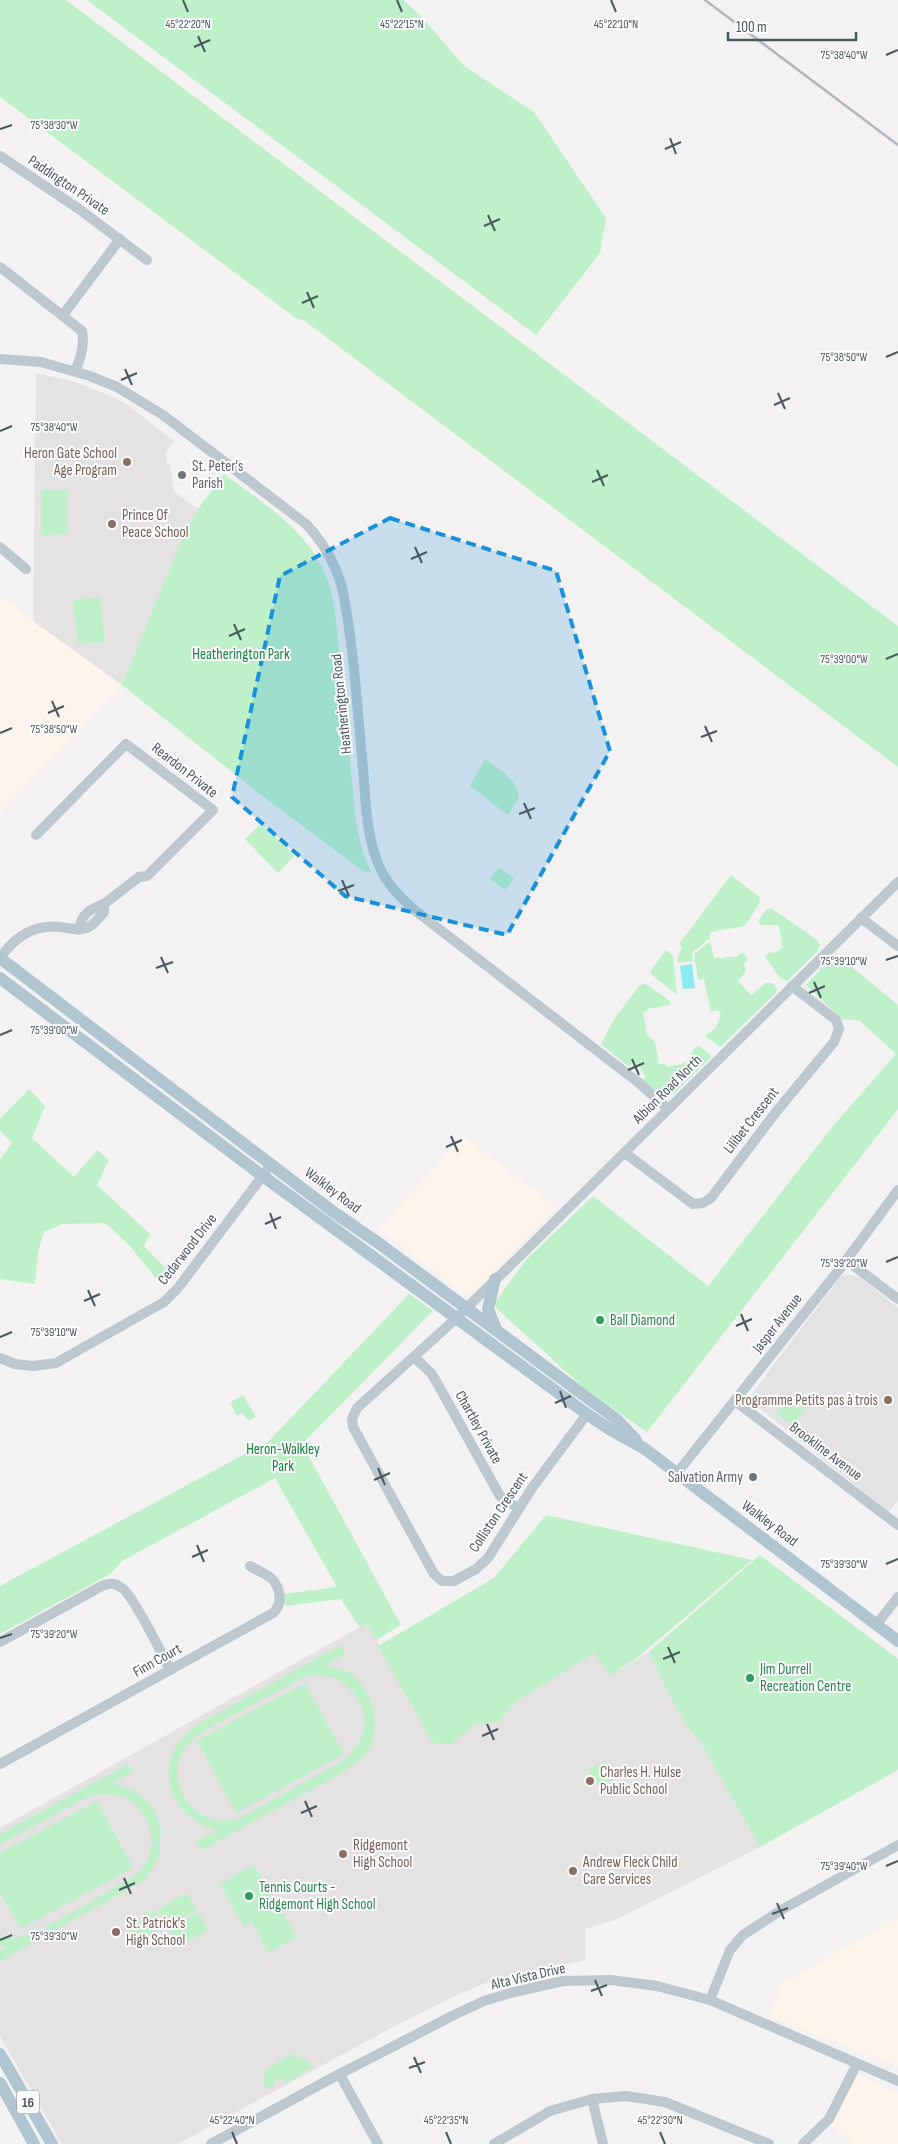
<svg xmlns="http://www.w3.org/2000/svg" width="898" height="2144" font-family="'Sofia Sans Condensed',sans-serif">
	<style>
		.commercial { fill: #fdf5eb }
		.education { fill: #e4e2e3 }
		.green { fill: #bef1c9; fill-rule: evenodd }
		.water { fill: #8aecf0 }
		.lines { fill: none; stroke-linecap: round; stroke-linejoin: round }
		.minor { stroke: #bcc8ce; stroke-width: 10 }
		.major { stroke: #b0c5d0; stroke-width: 12 }
		.rail { stroke: #b3b7bb; stroke-width: 2.5 }
		.marked { fill: #1890dd; fill-opacity: 0.2; stroke: #1890dd; stroke-width: 4; stroke-dasharray: 10 6; stroke-linejoin: round }
		.ticks { fill: none; stroke: #48585f; stroke-width: 2 }
		.education-dot { fill: #8d6e63; stroke: #fff; stroke-width: 2 }
		.worship-dot { fill: #6b7280; stroke: #fff; stroke-width: 2 }
		.leisure-dot { fill: #2e9e5b; stroke: #fff; stroke-width: 2 }
		.labels { text-anchor: middle; stroke-width: 4; stroke-linejoin: round; paint-order: stroke }
		.shield { fill: #fff; stroke: #7f8a8f; stroke-width: 1 }
		.shield-label { font-size: 14px; font-weight: bold; fill: #48585f }
		.street-label { font-size: 15px; fill: #48585f; stroke: #fff }
		.education-label { font-size: 15px; fill: #785e54; stroke: #fff; text-anchor: start }
		.worship-label { font-size: 15px; fill: #5b616d; stroke: #fff; text-anchor: start }
		.park-label { font-size: 15px; fill: #148539; stroke: #fff }
		.leisure-label { font-size: 15px; fill: #27864d; stroke: #fff; text-anchor: start }
		.ticks-label { font-size: 12px; text-anchor: middle; fill: #48585f; stroke: #fff; stroke-width: 4; stroke-linejoin: round; paint-order: stroke }
	</style>
	<rect width="100%" height="100%" fill="#f3f1f1"/>
	<!-- commercial -->
	<g class="commercial">
		<polygon points="0,596 122,685 0,813"/>
		<polygon points="463,1136 556,1207 480,1285 471,1291 460,1291 379,1228"/>
		<polygon points="898,1918 898,2066 769,2016 782,1984"/>
		<polygon points="850,2070 898,2094 898,2144 855,2144 827,2123"/>
	</g>
	<!-- education -->
	<g class="education">
		<polygon points="36,373 72,381 116,398 126,404 174,441 165,453 167,464 170,464 174,492 198,509 182,539 122,685 33,621"/>
		<polygon points="852,1275 861,1278 898,1308 898,1500 889,1512 748,1399 841,1276"/>
		<polygon points="367,1623 435,1741 604,1647 620,1670 649,1652 671,1699 690,1730 700,1741 760,1847 617,1919 585,1929 585,1960 491,1981 459,1994 391,2028 178,2144 62,2144 0,2036 0,1828"/>
	</g>
	<!-- green -->
	<g class="green">
		<polygon points="0,0 66,0 898,626 898,767 305,321 297,319 0,97"/>
		<polygon points="87,0 403,0 420,15 464,66 534,112 606,218 600,253 536,335"/>
		<path d="M224 474C276 513 325 540 335 610L356 822 363 853 371 872 366 873 261 795 122 685 182 539 198 509Z"/>
		<polygon points="41,490 68,490 68,534 41,535"/>
		<polygon points="100,597 105,642 78,644 73,600"/>
		<path d="M485 759C499 769 517 779 519 798L508 815 470 786Z"/>
		<polygon points="262,823 294,856 278,873 245,839"/>
		<polygon points="499,867 514,879 505,890 490,879"/>
		<polygon points="731,875 758,896 760,898 759,904 745,926 710,932 710,938 692,953 693,961 677,963 678,956 682,946 679,944"/>
		<path d="M771 908 817 940 820 945 817 952 787 981C776 978 773 965 765 957L768 953 776 952 782 948 779 925H761L758 922 766 910Z"/>
		<polygon points="713,939 710,941 714,958 721,957 721,959 725,958 724,957 738,957 738,955 744,953 748,960 744,964 746,971 738,981 751,995 766,983 773,983 777,989 776,993 720,1047 706,1037 705,1035 715,1029 721,1014 718,1010 711,1012 704,979 698,980 694,954"/>
		<polygon points="666,950 673,955 677,995 651,974 651,970"/>
		<polygon points="835,953 898,1005 898,1109 647,1432 584,1388 493,1305 526,1260 593,1196 708,1286 833,1126 896,1054 860,1021 842,1019 806,985"/>
		<path d="M645 983 671 1002 670 1005 647 1009V1011L643 1012 647 1035 655 1042 659 1064H665L666 1067C687 1063 685 1066 694 1048L699 1046 711 1055 710 1058 676 1092 667 1096 657 1093 643 1080 646 1076 640 1070 642 1068 634 1061 629 1067 601 1044 614 1019 639 986Z"/>
		<polygon points="29,1089 45,1106 32,1138 74,1177 97,1150 109,1160 97,1185 150,1234 144,1246 168,1271 158,1281 130,1246 105,1223 63,1224 44,1232 38,1252 35,1284 0,1279 0,1160 12,1143 0,1130 0,1119"/>
		<polygon points="409,1294 433,1311 302,1444 401,1625 376,1640 367,1623 360,1628 341,1599 285,1606 283,1594 337,1587 275,1478 122,1561 110,1574 0,1634 0,1586 269,1441"/>
		<polygon points="794,1394 803,1401 803,1412 792,1424 778,1415 782,1401"/>
		<polygon points="243,1395 256,1417 249,1421 242,1413 237,1416 230,1402"/>
		<polygon points="546,1515 752,1560 637,1658 610,1675 594,1653 518,1700 498,1722 474,1724 451,1744 433,1743 378,1646 494,1578"/>
		<polygon points="760,1555 898,1659 898,1770 760,1847 700,1741 690,1730 671,1699 649,1652"/>
		<path d="M341 1645 345 1654 326 1665C334 1668 345 1669 352 1675 373 1692 382 1723 369 1749 363 1760 350 1767 340 1774L202 1850 197 1841 217 1830C162 1815 151 1753 200 1723ZM306 1676C315 1676 325 1675 334 1678 341 1680 347 1686 352 1692 375 1717 364 1748 337 1764 314 1777 290 1790 267 1803 256 1809 244 1818 233 1820 198 1827 171 1791 179 1760 183 1747 194 1738 204 1731Z"/>
		<polygon points="305,1683 344,1754 236,1813 197,1741"/>
		<polygon points="606,1762 613,1780 596,1786 589,1768"/>
		<path d="M128 1764 132 1772 114 1783 138 1793 154 1809 161 1829 159 1857 145 1880 0 1961V1951L5 1947 0 1946V1935C11 1938 19 1938 30 1934 43 1930 135 1878 142 1869 160 1847 150 1812 128 1799 116 1792 99 1794 87 1797L0 1845V1834Z"/>
		<polygon points="97,1801 133,1868 20,1929 0,1892 0,1853"/>
		<polygon points="254,1865 297,1937 268,1953 252,1922 244,1927 220,1884"/>
		<polygon points="187,1893 197,1910 167,1927 158,1909"/>
		<polygon points="155,1910 165,1928 135,1944 125,1926"/>
		<polygon points="199,1912 208,1930 179,1946 169,1929"/>
		<polygon points="291,2054 310,2062 312,2066 310,2069 288,2082 276,2078 273,2087 267,2089 264,2086 265,2070"/>
	</g>
	<!-- water -->
	<polygon class="water" points="692,964 695,988 683,989 680,966"/>
	<g class="lines">
		<!-- minor -->
		<g class="minor">
			<polyline points="0,156 79,209 147,260"/>
			<path d="M0 267 82 331C85 345 81 358 75 371"/>
			<polyline points="63,315 120,239"/>
			<path d="M0 359 41 362 90 376 117 387 163 415 306 524C323 542 335 563 342 587 354 646 357 708 363 768 366 803 366 841 382 872 390 888 404 901 417 912L639 1083 667 1108"/>
			<polyline points="0,547 26,569"/>
			<polyline points="36,835 126,744 213,810 147,876 139,877 104,904"/>
			<polyline points="861,918 898,946"/>
			<path d="M0 958C14 938 34 924 60 927 69 928 78 931 87 928 94 925 99 918 104 912V904C90 909 81 914 79 930"/>
			<polyline points="625,1153 693,1204 703,1203 711,1198 776,1112 834,1042 839,1029 836,1020 792,986"/>
			<polyline points="846,1260 898,1299"/>
			<polyline points="414,1357 431,1373 436,1381 500,1496 519,1509"/>
			<polyline points="0,1358 15,1364 33,1366 56,1363 164,1302 178,1288 267,1170"/>
			<polyline points="735,1401 898,1525"/>
			<polyline points="587,1414 532,1488 488,1558 476,1569 454,1581 442,1581 434,1574 353,1427 352,1419 357,1408 450,1324 521,1255 898,882"/>
			<polyline points="677,1473 842,1266 898,1190"/>
			<polyline points="876,1625 898,1597"/>
			<path d="M0 1642 100 1587C108 1583 114 1582 122 1588 133 1595 162 1654 170 1670"/>
			<path d="M0 1764 273 1613C284 1603 280 1587 271 1578 265 1573 256 1570 250 1566"/>
			<polyline points="710,2000 730,1950 743,1935 783,1909 898,1845"/>
			<polyline points="340,2075 378,2144"/>
			<polyline points="592,2099 603,2144"/>
			<polyline points="211,2144 332,2078 454,2015 484,2001 510,1993 563,1981 611,1980 657,1986 710,2000 898,2081"/>
			<polyline points="494,2144 550,2111 592,2099 626,2096 665,2102 769,2144"/>
			<polyline points="803,2144 829,2119 857,2064"/>
		</g>
		<!-- major -->
		<g class="major">
			<polyline points="0,958 332,1211 377,1242 616,1419 636,1440"/>
			<polyline points="0,978 252,1168 587,1414 609,1429 645,1449 898,1641"/>
			<polyline points="495,1279 488,1309 496,1329"/>
			<polyline points="0,2054 52,2144"/>
			<polyline points="0,2083 34,2144"/>
		</g>
		<!-- rail -->
		<polyline class="rail" points="705,0 898,145"/>
	</g>
	<!-- marked area -->
	<path class="marked" d="M390 518 556 571 610 751 507 935 345 896 232 797 280 576Z"/>
	<!-- ticks -->
	<path class="ticks" d="M183 0 188 12M397 0 402 12M611 0 616 12M198 36 205 52M194 47 210 40M886 55 898 50M0 129 12 125M670 138 676 154M665 149 681 142M488 215 495 231M484 226 500 219M307 292 314 308M302 303 318 296M886 357 898 352M125 369 132 385M121 380 137 373M778 393 785 409M774 405 790 398M0 431 12 426M597 470 604 486M592 482 608 475M415 547 422 563M411 559 427 552M234 624 241 640M229 636 245 629M886 659 898 654M52 701 59 717M48 713 64 706M705 726 712 742M0 733 12 728M701 737 717 731M524 803 531 819M519 814 535 808M342 880 349 896M338 891 354 885M161 957 168 973M886 960 898 956M156 968 173 962M814 982 821 998M809 993 825 986M0 1035 12 1030M632 1059 639 1075M628 1070 644 1063M451 1136 458 1152M446 1147 462 1140M270 1213 276 1229M265 1224 281 1217M886 1262 898 1257M88 1290 95 1306M84 1301 100 1294M741 1314 748 1331M736 1326 752 1319M0 1337 12 1332M560 1391 566 1408M555 1403 571 1396M378 1468 385 1485M374 1480 390 1473M197 1545 204 1562M192 1557 208 1550M886 1564 898 1559M0 1638 12 1634M668 1647 675 1663M663 1659 680 1652M487 1724 494 1740M482 1736 498 1729M305 1801 312 1817M301 1813 317 1806M886 1866 898 1861M124 1878 131 1894M119 1890 135 1883M777 1903 784 1919M772 1914 788 1908M0 1940 12 1935M595 1980 602 1996M591 1991 607 1985M414 2057 421 2073M409 2068 425 2062M232 2132 237 2144M446 2132 451 2144M660 2132 665 2144"/>
	<!-- markers -->
	<g class="education-dot">
		<circle cx="127" cy="462" r="5"/>
		<circle cx="112" cy="524" r="5"/>
		<circle cx="888" cy="1400" r="5"/>
		<circle cx="590" cy="1781" r="5"/>
		<circle cx="343" cy="1854" r="5"/>
		<circle cx="573" cy="1871" r="5"/>
		<circle cx="116" cy="1932" r="5"/>
	</g>
	<g class="worship-dot">
		<circle cx="182" cy="475" r="5"/>
		<circle cx="753" cy="1477" r="5"/>
	</g>
	<g class="leisure-dot">
		<circle cx="600" cy="1320" r="5"/>
		<circle cx="750" cy="1678" r="5"/>
		<circle cx="249" cy="1896" r="5"/>
	</g>
	<g class="labels">
		<!-- shield labels -->
		<rect class="shield" x="17" y="2090.5" width="22" height="23" rx="4"/>
		<g class="shield-label">
			<text x="28" y="2107">16</text>
		</g>
		<!-- street labels -->
		<g class="street-label">
			<text transform="translate(69 185) rotate(34)" y="5">Paddington Private</text>
			<text transform="translate(341 704) rotate(-96)" y="5">Heatherington Road</text>
			<text transform="translate(185 770) rotate(38)" y="5">Reardon Private</text>
			<text transform="translate(667 1089) rotate(-45)" y="5">Albion Road North</text>
			<text transform="translate(751 1120) rotate(-52)" y="5">Lilibet Crescent</text>
			<text transform="translate(333 1190) rotate(37)" y="5">Walkley Road</text>
			<text transform="translate(187 1249) rotate(-52)" y="5">Cedarwood Drive</text>
			<text transform="translate(777 1323) rotate(-52)" y="5">Jasper Avenue</text>
			<text transform="translate(479 1427) rotate(61)" y="5">Chartley Private</text>
			<text transform="translate(826 1451) rotate(37)" y="5">Brookline Avenue</text>
			<text transform="translate(498 1512) rotate(-56)" y="5">Colliston Crescent</text>
			<text transform="translate(770 1523) rotate(37)" y="5">Walkley Road</text>
			<text transform="translate(157 1660) rotate(-29)" y="5">Finn Court</text>
			<text transform="translate(528 1976) rotate(-13)" y="5">Alta Vista Drive</text>
		</g>
		<!-- education labels -->
		<g class="education-label">
			<text x="117" y="458" text-anchor="end">Heron Gate School<tspan x="117" dy="17">Age Program</tspan></text>
			<text x="122" y="520">Prince Of<tspan x="122" dy="17">Peace School</tspan></text>
			<text x="878" y="1405" text-anchor="end">Programme Petits pas à trois</text>
			<text x="600" y="1777">Charles H. Hulse<tspan x="600" dy="17">Public School</tspan></text>
			<text x="353" y="1850">Ridgemont<tspan x="353" dy="17">High School</tspan></text>
			<text x="583" y="1867">Andrew Fleck Child<tspan x="583" dy="17">Care Services</tspan></text>
			<text x="126" y="1928">St. Patrick's<tspan x="126" dy="17">High School</tspan></text>
		</g>
		<!-- worship labels -->
		<g class="worship-label">
			<text x="192" y="471">St. Peter's<tspan x="192" dy="17">Parish</tspan></text>
			<text x="743" y="1482" text-anchor="end">Salvation Army</text>
		</g>
		<!-- park labels -->
		<g class="park-label">
			<text x="241" y="659">Heatherington Park</text>
			<text x="283" y="1454">Heron-Walkley<tspan x="283" dy="17">Park</tspan></text>
		</g>
		<!-- leisure labels -->
		<g class="leisure-label">
			<text x="610" y="1325">Ball Diamond</text>
			<text x="760" y="1674">Jim Durrell<tspan x="760" dy="17">Recreation Centre</tspan></text>
			<text x="259" y="1892">Tennis Courts -<tspan x="259" dy="17">Ridgemont High School</tspan></text>
		</g>
	</g>
	<g class="ticks-label">
		<text x="188" y="28">45°22'20"N</text>
		<text x="402" y="28">45°22'15"N</text>
		<text x="616" y="28">45°22'10"N</text>
		<text x="844" y="59">75°38'40"W</text>
		<text x="54" y="129">75°38'30"W</text>
		<text x="844" y="361">75°38'50"W</text>
		<text x="54" y="431">75°38'40"W</text>
		<text x="844" y="663">75°39'00"W</text>
		<text x="54" y="733">75°38'50"W</text>
		<text x="844" y="965">75°39'10"W</text>
		<text x="54" y="1034">75°39'00"W</text>
		<text x="844" y="1267">75°39'20"W</text>
		<text x="54" y="1336">75°39'10"W</text>
		<text x="844" y="1568">75°39'30"W</text>
		<text x="54" y="1638">75°39'20"W</text>
		<text x="844" y="1870">75°39'40"W</text>
		<text x="54" y="1940">75°39'30"W</text>
		<text x="232" y="2124">45°22'40"N</text>
		<text x="446" y="2124">45°22'35"N</text>
		<text x="660" y="2124">45°22'30"N</text>
	</g>
	<!-- scale -->
	<path d="M728 32v8h128v-8" fill="none" stroke="#48585f" stroke-width="2.5"/>
	<text x="736" y="32" font-size="15" fill="#48585f" stroke="#ffffff" stroke-width="4" paint-order="stroke">100 m</text>
</svg>
